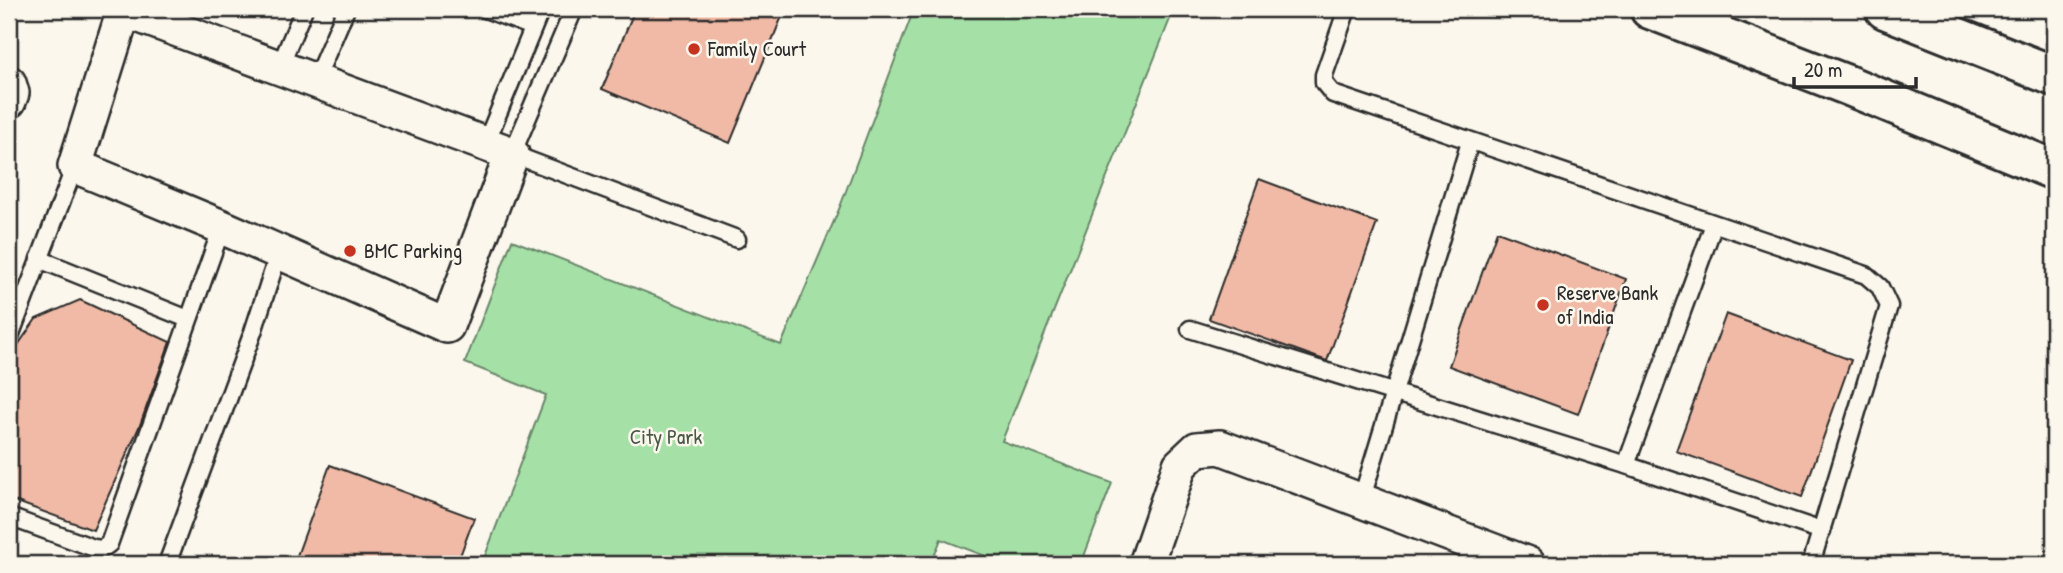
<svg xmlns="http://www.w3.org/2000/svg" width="2063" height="573" font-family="'Patrick Hand',sans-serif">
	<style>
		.green { fill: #a5e1a7; stroke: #688669; stroke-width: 2 }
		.building { fill: #f1baa6; stroke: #2b2b2b; stroke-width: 2 }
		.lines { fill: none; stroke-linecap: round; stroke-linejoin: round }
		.service-casing { stroke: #2b2b2b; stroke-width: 21 }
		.minor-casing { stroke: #2b2b2b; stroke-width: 38 }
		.primary-casing { stroke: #2b2b2b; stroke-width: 44 }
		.service { stroke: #fbf7ec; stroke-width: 16 }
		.minor { stroke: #fbf7ec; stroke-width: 33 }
		.primary { stroke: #fbf7ec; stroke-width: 38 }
		.poi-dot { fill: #c8321e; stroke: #fbf7ec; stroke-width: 2.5 }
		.labels { text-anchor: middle; stroke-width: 5; stroke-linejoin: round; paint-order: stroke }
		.poi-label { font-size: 21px; fill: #2b2b2b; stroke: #fbf7ec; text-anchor: start }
		.park-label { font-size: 21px; fill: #4a584a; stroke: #fbf7ec }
	</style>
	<rect width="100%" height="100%" fill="#fbf7ec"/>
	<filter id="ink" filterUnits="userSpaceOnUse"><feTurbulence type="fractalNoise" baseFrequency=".0143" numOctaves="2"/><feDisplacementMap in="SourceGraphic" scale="14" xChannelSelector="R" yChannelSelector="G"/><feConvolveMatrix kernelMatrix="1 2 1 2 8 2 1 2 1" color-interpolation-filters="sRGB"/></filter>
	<g filter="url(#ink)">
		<!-- green -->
		<polygon class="green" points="914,9 1174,9 1002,441 1112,483 1081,564 1006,564 941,539 931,564 482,564 546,395 465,363 512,240 781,345 840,207"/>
		<!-- building -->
		<g class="building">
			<polygon points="635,9 785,9 730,143 602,89"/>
			<polygon points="1259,179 1377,223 1327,361 1209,319"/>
			<polygon points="1497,231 1626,279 1578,414 1449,366"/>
			<polygon points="80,300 170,342 140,425 93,530 9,499 9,369 16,348 36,319"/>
			<polygon points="1726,314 1851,360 1802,497 1676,451"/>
			<polygon points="330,465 474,518 457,564 294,564"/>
		</g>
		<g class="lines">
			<!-- service casing -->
			<g class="service-casing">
				<g id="service">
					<polyline points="485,9 533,27"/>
					<polyline points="574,9 512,154 737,239"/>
					<polyline points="1346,12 1324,75 1324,83 1333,94 1866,275 1880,287 1889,306 1811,564"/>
					<polyline points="279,68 304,9"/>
					<polyline points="315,81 346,9"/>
					<polyline points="485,145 541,9"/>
					<polyline points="39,259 188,319"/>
					<polyline points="1190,329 1626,465 1822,531"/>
					<polyline points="9,339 75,166"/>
					<polyline points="1626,465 1714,224"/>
					<polyline points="1361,501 1470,142"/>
					<polyline points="9,517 94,548 102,549 109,544 222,227"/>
					<polyline points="167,564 253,332 279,252"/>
				</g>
			</g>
			<!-- minor casing -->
			<g class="minor-casing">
				<g id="minor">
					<polyline points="120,9 124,10 512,154 447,326 222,227 75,166 124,10"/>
					<polyline points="9,83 12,93 9,101"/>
					<polyline points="1146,564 1180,465 1197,449 1220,447 1528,564"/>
				</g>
			</g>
			<!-- primary casing -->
			<g class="primary-casing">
				<g id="primary">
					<polyline points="1650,9 1847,85 2054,170"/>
					<polyline points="1885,9 2054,76"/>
				</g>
			</g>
			<!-- service -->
			<use href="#service" class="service"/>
			<!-- minor -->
			<use href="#minor" class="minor"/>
			<!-- primary -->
			<use href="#primary" class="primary"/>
		</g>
	</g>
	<!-- markers -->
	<g class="poi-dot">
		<circle cx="694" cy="49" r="7"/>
		<circle cx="350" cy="251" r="7"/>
		<circle cx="1543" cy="305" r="7"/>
	</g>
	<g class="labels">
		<!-- poi labels -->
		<g class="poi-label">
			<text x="708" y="56">Family Court</text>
			<text x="364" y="258">BMC Parking</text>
			<text x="1557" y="300">Reserve Bank<tspan x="1557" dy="24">of India</tspan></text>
		</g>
		<!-- park labels -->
		<g class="park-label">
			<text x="666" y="444">City Park</text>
		</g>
	</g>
	<!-- margin -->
	<rect width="2063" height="573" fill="none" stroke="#fbf7ec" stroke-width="35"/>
	<rect x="18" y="18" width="2028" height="538" fill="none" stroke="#2b2b2b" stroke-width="2.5" filter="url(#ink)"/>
	<!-- scale -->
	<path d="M1794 77v10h122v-10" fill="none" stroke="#2b2b2b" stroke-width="3.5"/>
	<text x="1804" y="77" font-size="21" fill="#2b2b2b" stroke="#fbf7ec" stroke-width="5" paint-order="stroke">20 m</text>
</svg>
